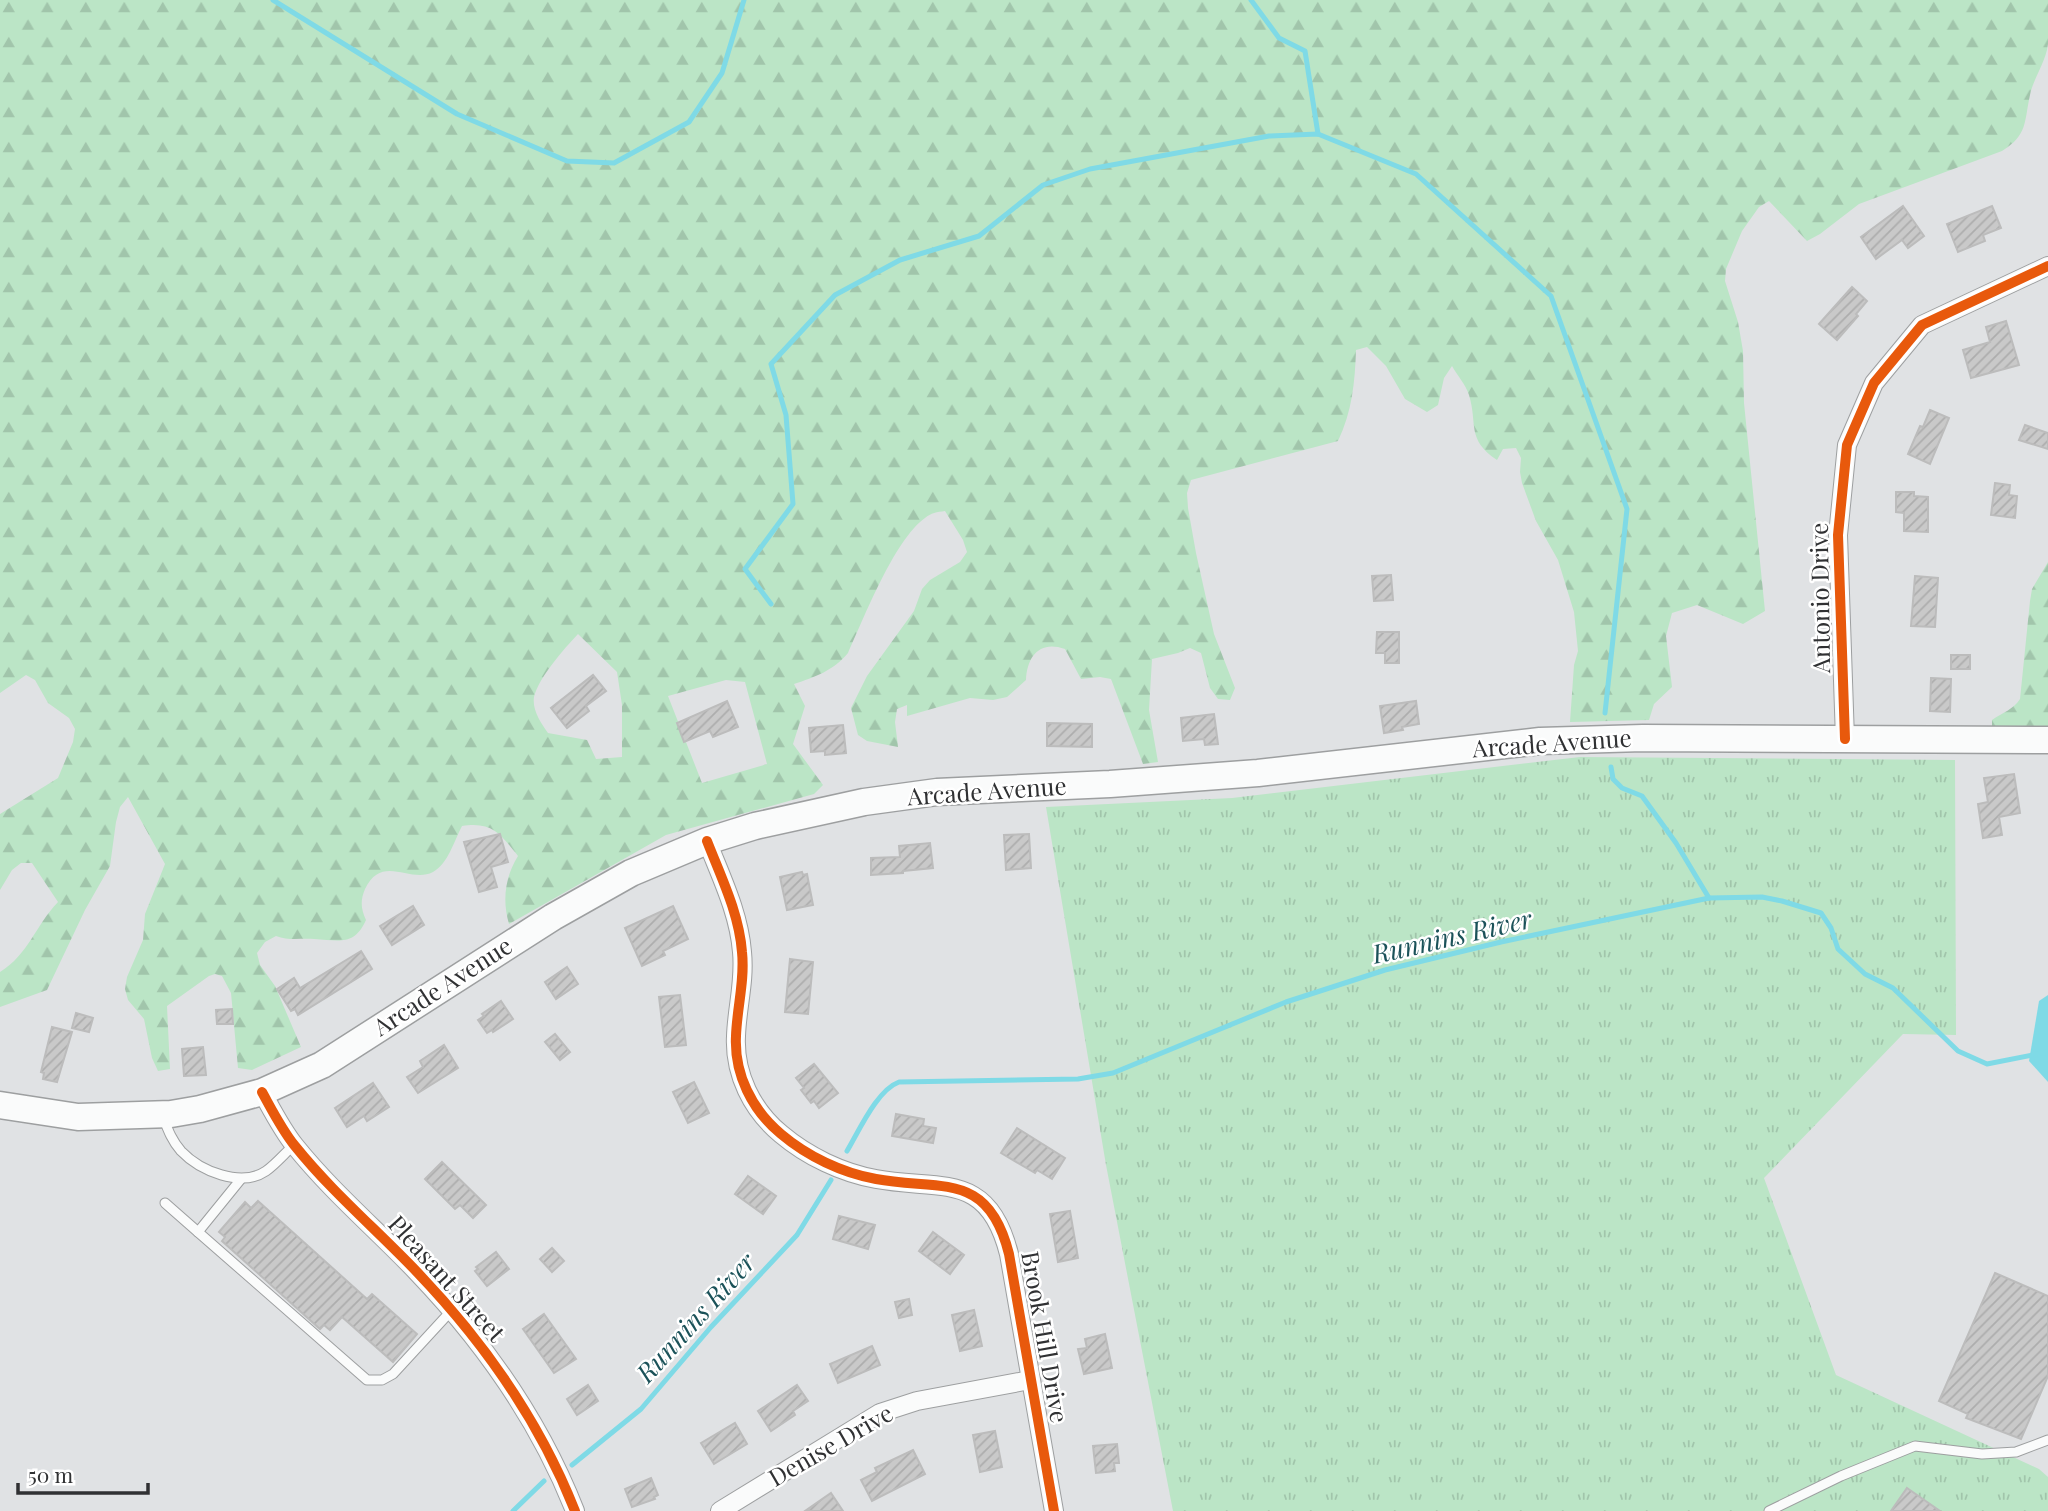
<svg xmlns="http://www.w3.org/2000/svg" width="2048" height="1511" font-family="'Playfair Display',serif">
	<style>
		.grass { fill: url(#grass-tufts) }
		.forest { fill: url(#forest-firs); fill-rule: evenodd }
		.water { fill: #7fdae6 }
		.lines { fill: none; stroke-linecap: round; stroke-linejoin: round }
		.stream { stroke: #7fdae6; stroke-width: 5 }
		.building { fill: url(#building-hatch); stroke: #bcbcbc; stroke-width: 2 }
		.lane-casing { stroke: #9d9fa0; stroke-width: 11 }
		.street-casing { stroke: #9d9fa0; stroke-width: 20 }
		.secondary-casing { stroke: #9d9fa0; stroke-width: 29 }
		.lane { stroke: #fafbfb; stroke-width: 9 }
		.street { stroke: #fafbfb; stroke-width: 18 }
		.secondary { stroke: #fafbfb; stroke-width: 26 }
		.cycleway-casing { stroke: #fff; stroke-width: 15 }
		.cycleway { stroke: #e8590c; stroke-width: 10 }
		.labels { text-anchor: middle; stroke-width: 5; stroke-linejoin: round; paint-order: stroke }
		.street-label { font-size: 24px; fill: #303133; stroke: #fff }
		.water-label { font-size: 26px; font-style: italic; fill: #1b5259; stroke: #fff }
	</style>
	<defs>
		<pattern id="grass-tufts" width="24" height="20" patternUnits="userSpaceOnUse" patternTransform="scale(1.75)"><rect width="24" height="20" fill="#bbe5c6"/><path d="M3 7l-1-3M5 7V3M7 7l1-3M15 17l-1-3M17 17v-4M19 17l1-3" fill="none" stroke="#a1c5ab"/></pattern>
		<pattern id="forest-firs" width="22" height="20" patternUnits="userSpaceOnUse" patternTransform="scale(1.75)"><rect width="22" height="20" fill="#bbe5c6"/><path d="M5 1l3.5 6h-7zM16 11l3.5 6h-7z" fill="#a1c5ab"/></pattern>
		<pattern id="building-hatch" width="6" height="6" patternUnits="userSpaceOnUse" patternTransform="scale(1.75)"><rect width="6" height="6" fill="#c9c9c9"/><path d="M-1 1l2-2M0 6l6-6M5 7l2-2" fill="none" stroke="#adadad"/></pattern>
	</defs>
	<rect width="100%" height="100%" fill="#e0e2e4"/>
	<!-- grass -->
	<polygon class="grass" points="1580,757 1955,760 1956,1035 1903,1034 1764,1178 1836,1375 2039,1469 2048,1477 2048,1511 1173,1511 1106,1165 1046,807 1232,798"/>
	<!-- forest -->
	<g class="forest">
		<path d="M0 0H2048C2048 14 2048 30 2048 44 2046 62 2033 79 2030 95 2024 122 2028 135 2002 151L1859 204 1820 234 1807 241 1769 201 1759 207 1742 231 1726 269 1725 281 1738 322 1743 351 1744 403 1765 611 1743 624 1697 605 1672 613 1666 636 1672 687 1654 704 1649 720 1570 722 1574 665 1578 651 1574 612 1558 560 1536 521 1522 483 1520 472 1521 458 1516 448 1503 449 1497 460C1466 439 1478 425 1469 395 1466 385 1457 375 1452 366L1444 378 1438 405 1427 412 1405 399 1386 366 1367 347 1356 350C1355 382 1352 412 1338 441L1191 480 1187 493 1188 508 1196 553 1214 634 1235 688 1230 700 1218 699 1210 688 1201 653 1190 648 1178 653 1152 659 1149 710 1158 762 1143 764 1111 679 1100 677 1081 679 1065 649C1040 640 1027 656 1026 680L1007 697 993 700 970 698 907 716V705L897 709 895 722 898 747 867 741 858 735 851 708 867 676 914 611 922 589 930 580 960 562 967 552 963 540 945 511C937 512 931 513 925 518 894 540 864 618 848 653 833 671 815 677 794 684L805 706 793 744 823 785 814 794 666 835 509 924C502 900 505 877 518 856 501 835 493 821 462 826 454 841 448 864 433 872 410 884 382 853 365 889 360 901 361 909 366 920 354 947 338 940 314 939 300 938 289 941 276 936L265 942 257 953 260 965 275 986 301 1047 252 1070 238 1068 231 993 222 976 215 974 209 976 167 1006 170 1069 158 1071 152 1058 144 1019 128 1000 125 989 127 977 143 940 145 914 165 864 128 797 120 807 116 822 110 866 85 910 47 990 0 1007V972C29 954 35 926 58 902L32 863H21L12 870 0 890V814L58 778 73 742 75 729 69 718 48 703 35 680 26 675 0 693ZM578 634 617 672 622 705V757L596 759 587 740 548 733C541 723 532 710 534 697 539 677 564 649 578 634ZM726 680 745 682 767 764 702 783 668 696Z"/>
		<path d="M2048 562V728L1992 731V720C2003 712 2013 710 2020 699L2030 601 2032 589Z"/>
	</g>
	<!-- water -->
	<polygon class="water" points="2048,995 2048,1082 2029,1061 2039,1001"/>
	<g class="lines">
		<!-- stream -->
		<g class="stream">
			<polyline points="273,0 457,114 567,161 614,163 689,122 722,73 744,0"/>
			<polyline points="1251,0 1279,38 1305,51 1318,134"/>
			<polyline points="771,604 745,569 793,504 786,415 771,364 835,295 900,260 979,236 1043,185 1090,169 1269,136 1318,134 1416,174 1551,296 1627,509 1605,713"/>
			<polyline points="1611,767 1613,779 1622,788 1642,796 1676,843 1709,898"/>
			<path d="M847 1151C859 1131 877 1090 899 1082L1078 1079 1113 1073 1286 1002 1385 970 1501 942 1709 898 1762 897 1782 901 1821 913 1831 928 1838 949 1865 974 1893 988 1958 1051 1987 1064 2048 1052"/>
			<polyline points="572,1465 641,1409 711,1327 797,1235 831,1180"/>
			<polyline points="513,1511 544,1481"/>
		</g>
	</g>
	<!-- building -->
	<g class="building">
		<polygon points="1903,206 1924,236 1908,248 1902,240 1876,259 1861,237"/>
		<polygon points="1992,206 2001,228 1983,235 1985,241 1958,252 1947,224"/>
		<polygon points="1852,287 1867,301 1856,314 1858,316 1837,340 1819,324"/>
		<polygon points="2006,321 2019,365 1971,378 1963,350 1990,342 1986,327"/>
		<polygon points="1930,410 1949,418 1930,464 1908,454 1920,426 1923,427"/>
		<polygon points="2025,425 2048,433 2048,449 2019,440"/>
		<polygon points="1995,483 2010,485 2009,495 2017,496 2015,518 1991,515"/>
		<polygon points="1896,492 1914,492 1914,496 1928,497 1928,532 1904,531 1904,513 1896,512"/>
		<polygon points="1391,575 1393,600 1374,601 1372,576"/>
		<polygon points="1915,576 1938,578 1935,627 1911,626"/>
		<polygon points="1377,632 1399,632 1399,663 1385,663 1385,653 1376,653"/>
		<rect x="1951" y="655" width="19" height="14"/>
		<polygon points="593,675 606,691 586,706 589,711 567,728 551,708"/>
		<polygon points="1931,678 1951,679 1950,712 1930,711"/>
		<polygon points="727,701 738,727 713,737 710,731 684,742 677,723"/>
		<polygon points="1416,701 1419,724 1402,727 1403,730 1384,733 1380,706"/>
		<polygon points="1214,714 1218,744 1205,745 1204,739 1183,741 1181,718"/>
		<polygon points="1047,723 1092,724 1092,747 1047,746"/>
		<polygon points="843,725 846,753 825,755 825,751 811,752 809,728"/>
		<polygon points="2014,774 2020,813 1999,817 2002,835 1983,838 1978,804 1988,802 1984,778"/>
		<polygon points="500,834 508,862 491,867 497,887 479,892 464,842"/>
		<polygon points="1029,834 1031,868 1006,870 1004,835"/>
		<polygon points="930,843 933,868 903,871 903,873 871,875 871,858 900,857 899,846"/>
		<polygon points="802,872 803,875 807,874 813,905 787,910 780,877"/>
		<polygon points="413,906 424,925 392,945 380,926"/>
		<polygon points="673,906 688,939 663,951 665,955 642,966 625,928"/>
		<polygon points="361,951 372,969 298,1015 295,1009 291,1011 277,989 294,978 300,988"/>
		<polygon points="790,959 813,962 808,1014 785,1012"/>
		<polygon points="567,967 578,984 556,999 545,982"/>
		<polygon points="680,995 686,1045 665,1047 659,997"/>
		<polygon points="501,1001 513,1019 493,1032 492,1030 487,1033 478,1020 484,1016 482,1014"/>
		<polygon points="232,1009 233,1024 217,1024 216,1010"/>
		<polygon points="76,1013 93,1018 89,1032 72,1028"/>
		<polygon points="52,1027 72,1032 57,1082 43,1079 44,1073 41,1072"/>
		<polygon points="555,1034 570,1052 560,1060 545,1042"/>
		<polygon points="444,1045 458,1068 418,1093 407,1077 423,1067 420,1061"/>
		<polygon points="203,1047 206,1075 184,1076 182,1049"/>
		<polygon points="814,1064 838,1093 819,1108 814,1101 811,1103 801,1090 804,1088 796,1078"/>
		<polygon points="694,1082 709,1113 688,1123 673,1092"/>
		<polygon points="373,1083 389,1107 367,1121 364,1116 347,1127 335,1108"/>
		<polygon points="896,1114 924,1119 923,1126 936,1128 933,1143 892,1136"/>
		<polygon points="1017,1128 1065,1158 1052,1179 1037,1170 1035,1173 1001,1153"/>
		<polygon points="442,1162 486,1205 473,1218 460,1205 455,1209 425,1179"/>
		<polygon points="748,1176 776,1196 763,1214 735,1194"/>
		<polygon points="258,1201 367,1299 372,1294 417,1334 393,1362 342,1317 330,1330 324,1325 320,1329 222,1241 225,1237 219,1232 245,1202 251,1208"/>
		<polygon points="1070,1211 1078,1258 1058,1262 1050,1214"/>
		<polygon points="839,1216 875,1225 868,1249 833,1239"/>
		<polygon points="933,1232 964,1255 950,1274 919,1251"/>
		<polygon points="552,1248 564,1261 552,1272 540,1259"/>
		<polygon points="496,1252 509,1269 487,1286 475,1271 478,1269 476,1267"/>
		<polygon points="1995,1273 2048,1296 2048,1376 2021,1439 1966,1418 1968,1414 1939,1401"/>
		<polygon points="909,1299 912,1315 899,1318 895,1302"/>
		<polygon points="974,1310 982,1346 960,1351 952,1315"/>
		<polygon points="544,1314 576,1359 554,1373 523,1329"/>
		<polygon points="1105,1334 1112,1368 1084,1374 1078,1349 1087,1348 1085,1339"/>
		<polygon points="872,1346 880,1365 838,1383 830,1364"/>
		<polygon points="588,1385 598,1401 577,1415 567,1399"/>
		<polygon points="797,1385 808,1401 793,1411 795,1415 771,1431 758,1411"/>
		<polygon points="735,1423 747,1444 714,1464 701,1443"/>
		<polygon points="995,1431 1002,1467 980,1472 973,1435"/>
		<polygon points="1117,1444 1119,1463 1114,1463 1115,1471 1096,1473 1093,1446"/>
		<polygon points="913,1450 925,1474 872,1501 861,1480 877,1472 875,1468"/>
		<polygon points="651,1478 658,1495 654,1497 655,1499 632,1507 625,1489"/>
		<polygon points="1907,1488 1940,1511 1891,1511"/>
		<polygon points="831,1493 843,1511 805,1511"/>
	</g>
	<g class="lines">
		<!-- lane casing -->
		<g class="lane-casing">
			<g id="lane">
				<path d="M163 1117C168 1130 172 1141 181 1151 200 1171 241 1188 266 1171 276 1164 285 1153 294 1145"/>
				<polyline points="165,1203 198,1232 241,1179"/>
				<polyline points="198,1232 367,1380 382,1380 393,1374 451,1311"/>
				<polyline points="1769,1511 1841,1476 1915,1446 1982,1454 2016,1452 2048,1440"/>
			</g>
		</g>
		<!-- street casing -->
		<g class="street-casing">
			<g id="street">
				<polyline points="1845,739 1838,535 1847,445 1874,383 1922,325 2048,266"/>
				<path d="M707 841C721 877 739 913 742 952 745 981 737 1007 736 1036 734 1074 752 1110 781 1134 807 1156 842 1173 876 1179 940 1191 988 1170 1009 1254L1054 1511"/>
				<path d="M262 1092C272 1110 282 1130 295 1146 332 1192 377 1230 417 1272 483 1341 540 1422 575 1511"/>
				<polyline points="720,1511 880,1413 917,1401 1030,1380"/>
			</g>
		</g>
		<!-- secondary casing -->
		<g class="secondary-casing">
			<polyline id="secondary" points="0,1105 78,1117 171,1114 200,1109 262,1092 322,1065 553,917 631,873 707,841 755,826 864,802 937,792 1110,784 1258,773 1540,741 1643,738 2048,740"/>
		</g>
		<!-- lane -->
		<use href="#lane" class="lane"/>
		<!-- street -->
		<use href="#street" class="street"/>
		<!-- secondary -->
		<use href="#secondary" class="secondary"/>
		<!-- cycleway casing -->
		<g class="cycleway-casing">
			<g id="cycleway">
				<polyline points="1845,739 1838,535 1847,445 1874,383 1922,325 2048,266"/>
				<path d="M707 841C721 877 739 913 742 952 745 981 737 1007 736 1036 734 1074 752 1110 781 1134 807 1156 842 1173 876 1179 940 1191 988 1170 1009 1254L1054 1511"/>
				<path d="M262 1092C272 1110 282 1130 295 1146 332 1192 377 1230 417 1272 483 1341 540 1422 575 1511"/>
			</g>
		</g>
		<!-- cycleway -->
		<use href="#cycleway" class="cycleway"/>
	</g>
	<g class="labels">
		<!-- street labels -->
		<g class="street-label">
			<text transform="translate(1821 598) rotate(-91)" y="8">Antonio Drive</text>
			<text transform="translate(1552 744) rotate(-4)" y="8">Arcade Avenue</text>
			<text transform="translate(987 792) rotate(-4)" y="8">Arcade Avenue</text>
			<text transform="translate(443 987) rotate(-33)" y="8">Arcade Avenue</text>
			<text transform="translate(446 1279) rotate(48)" y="8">Pleasant Street</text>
			<text transform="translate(1044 1337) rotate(80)" y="8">Brook Hill Drive</text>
			<text transform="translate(831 1446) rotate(-30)" y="8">Denise Drive</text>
		</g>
		<!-- water labels -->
		<g class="water-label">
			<text transform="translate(1452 937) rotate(-13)" y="9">Runnins River</text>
			<text transform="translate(696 1318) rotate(-48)" y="9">Runnins River</text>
		</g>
	</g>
	<!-- scale -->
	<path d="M18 1483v10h130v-10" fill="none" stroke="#303133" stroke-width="3.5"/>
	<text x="28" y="1483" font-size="21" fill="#303133" stroke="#ffffff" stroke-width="5" paint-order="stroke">50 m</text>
</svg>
